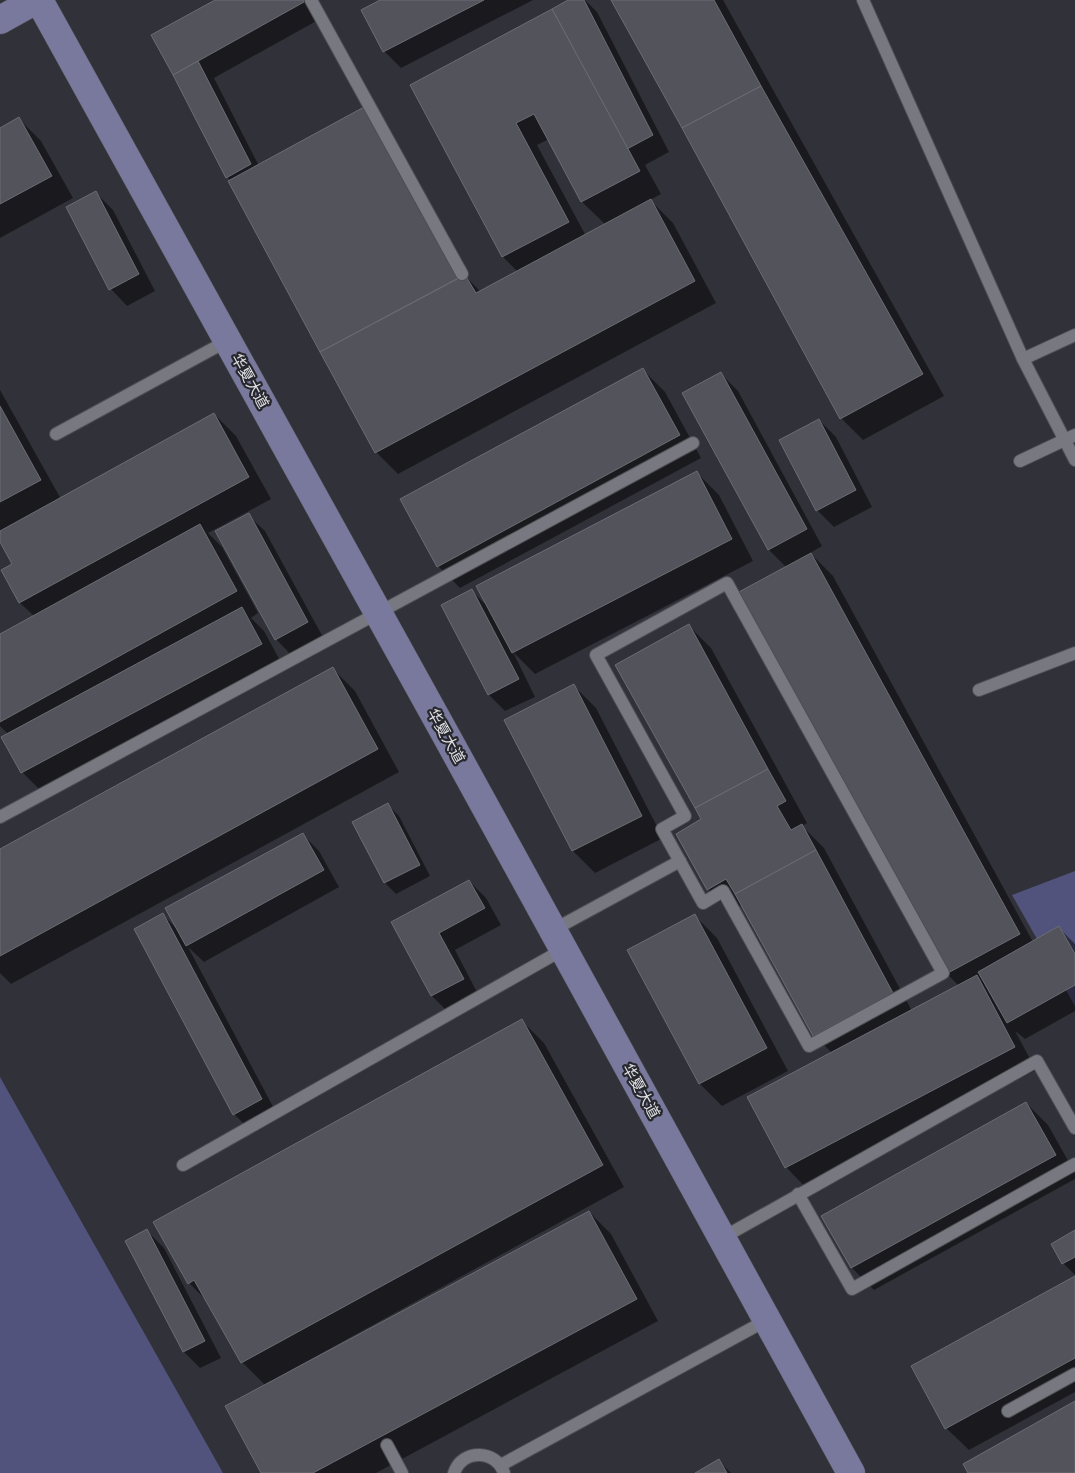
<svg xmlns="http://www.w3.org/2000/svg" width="1075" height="1473" font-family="'PT Sans','Noto Sans SC',sans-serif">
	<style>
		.green { fill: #52537d }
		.shadow { fill: #0007; fill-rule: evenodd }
		.building { fill: #53535b; stroke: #6c6c75 }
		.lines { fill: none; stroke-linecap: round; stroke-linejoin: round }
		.lane-casing { stroke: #4d4d53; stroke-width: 14 }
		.secondary-casing { stroke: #4d4d53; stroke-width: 29 }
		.lane { stroke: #787881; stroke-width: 12 }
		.secondary { stroke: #79799d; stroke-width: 28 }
		.labels { text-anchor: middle; stroke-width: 4.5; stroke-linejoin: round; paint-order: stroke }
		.street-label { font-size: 15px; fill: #e1e1e6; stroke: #27282e }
	</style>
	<rect width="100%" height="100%" fill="#313139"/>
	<!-- green -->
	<g class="green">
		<polygon points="1075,871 1075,1006 1012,895"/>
		<polygon points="0,1077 223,1473 0,1473"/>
	</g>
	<!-- shadow -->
	<g class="shadow">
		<path d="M217 0H309L320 19 214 78 259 166 466 277 481 292 518 272 503 257 411 86 571 0H585L597 12 669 152 645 165 661 194 650 200 673 223 716 303 398 474 376 452 152 36ZM549 139 582 202 606 225 586 236 537 145Z"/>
		<polygon points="382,0 533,0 401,68 384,51 363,10"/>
		<polygon points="613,0 723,0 944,396 863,440 841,418"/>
		<polygon points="19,119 41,141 73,198 0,238 0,129"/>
		<polygon points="96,193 113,210 155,291 127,306 111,289 68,207"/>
		<polygon points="643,370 665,392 701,458 460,588 438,566"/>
		<polygon points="721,374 738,391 822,546 810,553 833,576 1033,942 1059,928 1075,944 1075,1011 1025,1039 1015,1031 1036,1070 808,1190 786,1167 832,1053 814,1035 742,905 730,911 708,889 689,626 711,648 807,823 802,826 824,848 912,1011 959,986 947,974 786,567 769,550"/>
		<polygon points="0,390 61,499 214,414 236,436 271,499 208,533 222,547 258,613 251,618 264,631 283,666 44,794 22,772 8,734 0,726 0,635 34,616 20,603 3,571 14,565 0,540"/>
		<polygon points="819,420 836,437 872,507 834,527 817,510 780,440"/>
		<polygon points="697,473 719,495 753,561 535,674 513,652 535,697 505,711 489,695 472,591 488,607"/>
		<polygon points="248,515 265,531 324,639 292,656 276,639"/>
		<polygon points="333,669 355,691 399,772 11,984 0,973 0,850"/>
		<polygon points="574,686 596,708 663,838 595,873 573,851"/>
		<polygon points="388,805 399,816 430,876 396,894 385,883 354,822"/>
		<polygon points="302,834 319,851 339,887 204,962 188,947 278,1116 251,1131 234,1114 163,915 177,929"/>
		<polygon points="469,881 486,898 501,925 455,950 479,996 449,1013 432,996 392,923"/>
		<polygon points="695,916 717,938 788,1071 722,1106 700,1084 629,950"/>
		<polygon points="522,1021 544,1043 624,1187 291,1370 292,1372 589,1212 611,1234 658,1321 376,1473 263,1473 266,1386 242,1362 209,1303 189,1283"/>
		<polygon points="1026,1103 1048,1125 1075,1173 1075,1179 874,1290 852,1268 823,1216"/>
		<polygon points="147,1231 164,1248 221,1358 200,1368 184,1352"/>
		<polygon points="1075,1232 1075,1274 1074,1274 1063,1263"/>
		<polygon points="1075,1277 1075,1392 969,1450 946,1428 912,1366"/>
		<polygon points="719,1461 731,1473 697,1473"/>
	</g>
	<!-- building -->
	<g class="building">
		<polygon points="215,0 303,0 304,2 173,75 151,35"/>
		<polygon points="380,0 484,0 383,52 361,10"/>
		<polygon points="568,0 584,0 653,135 627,149 552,9"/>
		<polygon points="611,0 714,0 761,86 682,128"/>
		<polygon points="552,9 640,171 581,202 534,114 516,123 569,222 502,257 410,85"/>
		<polygon points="198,61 251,164 226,178 173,75"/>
		<polygon points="761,86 923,374 840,419 682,128"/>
		<polygon points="364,107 458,278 320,352 228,181"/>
		<polygon points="19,117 52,176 0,204 0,128"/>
		<polygon points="96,191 139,274 109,290 66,207"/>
		<polygon points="651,199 695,281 375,453 320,352 465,275 476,293"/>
		<polygon points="643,368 680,435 437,567 400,499"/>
		<polygon points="721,372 807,529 768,550 682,393"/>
		<polygon points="0,406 41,480 0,502"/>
		<polygon points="214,413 249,477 19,603 1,570 12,564 0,542 0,531"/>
		<polygon points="819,419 856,490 816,511 779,440"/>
		<polygon points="697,471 732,539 512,653 476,586"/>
		<polygon points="249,513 308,622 275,640 215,531"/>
		<polygon points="200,524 237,591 0,722 0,634"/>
		<polygon points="811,553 1020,934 946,974 737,593"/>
		<polygon points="472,589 519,679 488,695 441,605"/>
		<polygon points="242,607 262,644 21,773 1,737"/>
		<polygon points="689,624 768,769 695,808 615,665"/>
		<polygon points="333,667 378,749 0,956 0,849"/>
		<polygon points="574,684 642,816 572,851 504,720"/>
		<polygon points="768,769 786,801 777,806 791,830 802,824 816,850 735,894 726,879 707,890 676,834 701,819 695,808"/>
		<polygon points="388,803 420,865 384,883 352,822"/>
		<polygon points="303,833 324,870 186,946 165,908"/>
		<polygon points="816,850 893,993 813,1036 735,894"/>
		<polygon points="469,880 485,908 439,933 464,979 431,996 391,922"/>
		<polygon points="163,913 262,1099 233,1115 134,929"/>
		<polygon points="695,914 767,1048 699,1084 627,950"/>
		<polygon points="1059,926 1075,954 1075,985 1007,1023 978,972"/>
		<polygon points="977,975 1015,1047 785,1168 747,1097"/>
		<polygon points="522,1019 603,1165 241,1363 194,1280 188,1284 153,1222"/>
		<polygon points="1026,1102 1056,1155 851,1268 821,1216"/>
		<polygon points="589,1211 637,1299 313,1473 261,1473 225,1406"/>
		<polygon points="147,1229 205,1341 183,1352 125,1241"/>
		<polygon points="1075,1230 1075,1257 1062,1264 1051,1244"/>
		<polygon points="1075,1276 1075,1358 945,1429 911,1366"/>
		<polygon points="1075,1401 1075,1473 968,1473 963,1464"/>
		<polygon points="719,1459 727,1473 695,1473"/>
	</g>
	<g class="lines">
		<!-- lane casing -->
		<g class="lane-casing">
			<g id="lane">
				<polyline points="311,0 462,274"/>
				<polyline points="863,0 1023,359 1075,460"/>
				<polyline points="1023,359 1075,335"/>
				<polyline points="56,434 227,341"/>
				<polyline points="1020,461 1075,435"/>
				<polygon points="727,583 943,973 809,1046 723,891 703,903 662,829 685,816 596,655"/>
				<polyline points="979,690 1075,653"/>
				<polyline points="0,817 693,443"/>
				<polyline points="553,930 680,861"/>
				<polyline points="183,1165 564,949"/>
				<polyline points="798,1194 852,1289 1075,1164"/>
				<polyline points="722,1238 1037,1061 1075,1128"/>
				<polyline points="1008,1411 1075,1374"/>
				<polyline points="387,1445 402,1473"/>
				<polyline points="501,1465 767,1320"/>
				<path d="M454 1473C462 1448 497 1450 504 1473"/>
			</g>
		</g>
		<!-- secondary casing -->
		<g class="secondary-casing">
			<g id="secondary">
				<polyline points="39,0 448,739 851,1473"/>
				<polyline points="0,20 36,0"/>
			</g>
		</g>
		<!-- lane -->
		<use href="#lane" class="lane"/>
		<!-- secondary -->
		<use href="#secondary" class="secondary"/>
	</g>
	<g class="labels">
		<!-- street labels -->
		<g class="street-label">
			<text transform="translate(250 381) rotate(61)" y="5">华夏大道</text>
			<text transform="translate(446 736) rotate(61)" y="5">华夏大道</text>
			<text transform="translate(641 1091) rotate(61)" y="5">华夏大道</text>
		</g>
	</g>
</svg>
